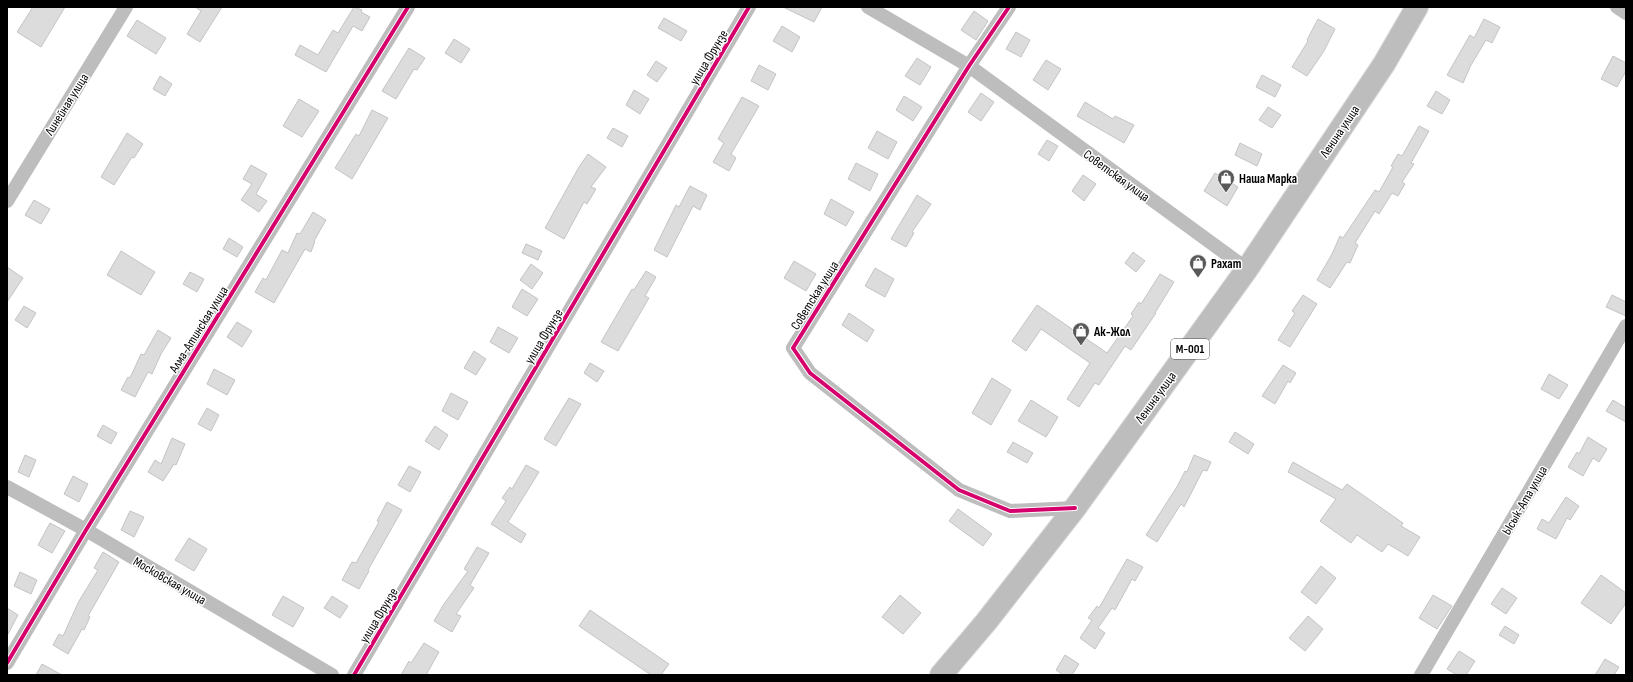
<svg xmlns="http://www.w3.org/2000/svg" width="1633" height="682" font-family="'Sofia Sans Condensed',sans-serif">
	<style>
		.building { fill: #dcdcdc; stroke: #c4c4c4 }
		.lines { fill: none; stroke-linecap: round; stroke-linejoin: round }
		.primary-casing { stroke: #dbdbdb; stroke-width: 24 }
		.street { stroke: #bdbdbd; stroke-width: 14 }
		.primary { stroke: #bdbdbd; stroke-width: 22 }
		.cycleway-casing { stroke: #fff; stroke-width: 6 }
		.cycleway { stroke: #d6006c; stroke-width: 4 }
		.labels { text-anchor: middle; stroke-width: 3; stroke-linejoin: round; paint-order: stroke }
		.shield { fill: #fff; stroke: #4c4c4c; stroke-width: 1 }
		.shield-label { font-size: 12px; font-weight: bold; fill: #000 }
		.street-label { font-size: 13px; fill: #000; stroke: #fff }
		.poi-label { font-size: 13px; font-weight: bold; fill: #000; stroke: #fff; text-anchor: start }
	</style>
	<rect width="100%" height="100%" fill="#fff"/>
	<!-- building -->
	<g class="building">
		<polygon points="33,7 65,7 41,47 17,32"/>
		<polygon points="195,7 222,7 200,42 187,34 201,11"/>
		<polygon points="354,7 362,10 361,12 370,17 362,31 353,26 326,72 295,55 300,45 318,55 333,30 338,33"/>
		<polygon points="783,7 822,7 814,22"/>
		<polygon points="974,11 988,21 976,40 961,30"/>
		<polygon points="664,18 687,31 681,41 658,28"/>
		<polygon points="1318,19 1335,29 1324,51 1307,76 1292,67 1308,41 1307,40"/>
		<polygon points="1484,19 1500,27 1492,43 1486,40 1471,65 1463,83 1447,75 1470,35 1474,38"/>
		<polygon points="137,20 166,38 156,54 127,36"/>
		<polygon points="782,26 800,37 792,52 773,41"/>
		<polygon points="1016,32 1030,40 1021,57 1006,49"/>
		<polygon points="454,39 470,49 461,63 445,53"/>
		<polygon points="409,48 425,58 417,70 414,69 396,99 382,91"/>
		<polygon points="1613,56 1626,63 1626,71 1617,87 1601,79"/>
		<polygon points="917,58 931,67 920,85 905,76"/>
		<polygon points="1046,60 1061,69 1048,90 1033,80"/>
		<polygon points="656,61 667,68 657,82 647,75"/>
		<polygon points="759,65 776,74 768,90 751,81"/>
		<polygon points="1262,75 1281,85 1275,97 1256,87"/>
		<polygon points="160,76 172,84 165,96 153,89"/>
		<polygon points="634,90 649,99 640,114 626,105"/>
		<polygon points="1436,91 1450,100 1442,114 1427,106"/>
		<polygon points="981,93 994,102 981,121 968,112"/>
		<polygon points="904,96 922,107 913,121 896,110"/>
		<polygon points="742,97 759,106 731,154 736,158 729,171 713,162 724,143 718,139"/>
		<polygon points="299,99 319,111 302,137 283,126"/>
		<polygon points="1085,102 1113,119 1115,116 1134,125 1124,143 1077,116"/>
		<polygon points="1268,107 1281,115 1272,128 1259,120"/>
		<polygon points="372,110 388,118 352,179 335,168 356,134 359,136"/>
		<polygon points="1419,126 1429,131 1411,163 1414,164 1402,182 1405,184 1398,196 1392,193 1379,214 1375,211 1355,243 1358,245 1350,263 1347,262 1330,288 1317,280 1332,254 1340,236 1343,238 1375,190 1379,192 1393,167 1391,166 1398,154 1402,156"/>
		<polygon points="613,128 628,136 622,147 607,138"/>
		<polygon points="877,131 897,142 888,159 868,148"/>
		<polygon points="127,133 143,144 134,158 132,157 114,185 101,177"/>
		<polygon points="1047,140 1058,146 1049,161 1038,154"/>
		<polygon points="1240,143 1262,154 1257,166 1235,155"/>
		<polygon points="588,154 606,167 591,187 596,189 587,204 584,202 564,239 545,228 579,167"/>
		<polygon points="856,163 878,174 870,191 848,179"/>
		<polygon points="251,165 267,174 256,194 267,201 259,212 241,200 252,184 243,179"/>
		<polygon points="1215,173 1238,187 1227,206 1204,191"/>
		<polygon points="1083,175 1096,184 1084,201 1072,191"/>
		<polygon points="690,186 707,195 700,210 693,206 667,257 654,250 676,205 679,207"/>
		<polygon points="917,195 931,204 912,232 914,233 906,247 891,239"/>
		<polygon points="831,199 854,212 846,226 824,214"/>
		<polygon points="34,200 50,209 41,224 25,215"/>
		<polygon points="313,212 326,220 314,241 315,241 311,252 305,249 274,303 255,292 263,278 266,280 282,250 288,253 297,233 300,234"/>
		<polygon points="229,238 243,247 237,257 223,249"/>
		<polygon points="526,244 542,251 538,260 522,253"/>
		<polygon points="121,251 155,272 141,295 107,275"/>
		<polygon points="1133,252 1145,261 1136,272 1125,263"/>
		<polygon points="794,261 816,274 806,291 784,278"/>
		<polygon points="531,264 543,273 532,289 520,280"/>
		<polygon points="7,267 23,278 7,302"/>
		<polygon points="875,268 894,279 885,297 865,286"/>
		<polygon points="646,271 656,277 645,296 649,298 618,351 601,342 632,289 634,290"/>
		<polygon points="190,272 204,279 197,292 183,284"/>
		<polygon points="1160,274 1174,282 1155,313 1156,313 1131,350 1125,346 1099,385 1095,383 1079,407 1067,399 1090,363 1041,329 1026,351 1012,341 1037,305 1107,353 1133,316 1131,314 1139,302 1141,304"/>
		<polygon points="522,289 538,299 527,316 512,307"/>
		<polygon points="1303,295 1317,304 1290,347 1278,340 1295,313 1292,311"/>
		<polygon points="1612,295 1626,302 1626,316 1606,307"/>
		<polygon points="24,306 36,313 27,328 15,320"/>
		<polygon points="849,313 874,330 867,342 842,325"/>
		<polygon points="237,322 252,331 242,347 227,337"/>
		<polygon points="498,327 518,338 509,353 490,342"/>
		<polygon points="158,330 171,338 161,354 152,374 148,372 135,397 121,390 128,377 130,378 141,354 144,355"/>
		<polygon points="474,351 486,359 476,375 464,368"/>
		<polygon points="590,363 604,371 597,382 584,373"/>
		<polygon points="1283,365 1296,373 1290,383 1288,381 1275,404 1262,396"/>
		<polygon points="214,369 235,380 227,395 207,384"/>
		<polygon points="1549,374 1568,385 1559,399 1541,389"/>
		<polygon points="992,378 1011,390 991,425 972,413"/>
		<polygon points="451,393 468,402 458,420 442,411"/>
		<polygon points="569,398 581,404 556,446 544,439"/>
		<polygon points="1031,400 1058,417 1046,437 1018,421"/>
		<polygon points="1613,400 1626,408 1626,422 1606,411"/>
		<polygon points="207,408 219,415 211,431 198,424"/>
		<polygon points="103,425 117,433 111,444 97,436"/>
		<polygon points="435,426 448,435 439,450 425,441"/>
		<polygon points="1235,432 1254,444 1248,454 1229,442"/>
		<polygon points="1588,437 1607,449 1599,462 1593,458 1583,476 1568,467 1577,452 1579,454"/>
		<polygon points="172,438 185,444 176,465 174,464 163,481 148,472 155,460 161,464"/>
		<polygon points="1013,442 1033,453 1027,463 1007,452"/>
		<polygon points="25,455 36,460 29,477 18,472"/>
		<polygon points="1194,455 1211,462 1207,471 1203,470 1184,507 1181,504 1157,542 1146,535 1178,485 1185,471 1187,472"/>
		<polygon points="1293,462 1342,490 1347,484 1403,523 1401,526 1420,537 1408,556 1388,544 1382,552 1357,535 1351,543 1320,521 1336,499 1288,472"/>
		<polygon points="526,465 539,472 508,522 526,534 521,543 491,524 506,501 502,498 510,487 512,489"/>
		<polygon points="409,466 421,472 410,492 398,485"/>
		<polygon points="73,476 88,484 79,502 64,494"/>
		<polygon points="1566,497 1579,506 1570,520 1567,518 1556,539 1537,529 1542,519 1549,523"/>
		<polygon points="387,502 402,510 368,570 369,571 359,589 342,580 352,562 356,563 379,522 377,521"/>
		<polygon points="958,509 992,534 983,546 949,521"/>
		<polygon points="130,511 144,517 134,537 121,530"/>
		<polygon points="50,523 65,531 52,553 38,545"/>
		<polygon points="189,538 207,549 194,571 175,560"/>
		<polygon points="477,547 489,553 470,585 474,588 456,614 461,616 452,632 434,621 444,604 468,571 464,569"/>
		<polygon points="103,552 119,562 88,616 90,617 84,630 82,629 68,654 53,645 59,634 63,636 79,601 98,570 94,568"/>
		<polygon points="1127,559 1143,567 1135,581 1132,579 1115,610 1112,608 1098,628 1105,633 1095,649 1080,638 1092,620 1088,618 1097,606 1099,608"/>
		<polygon points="1321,566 1336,578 1316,604 1301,592"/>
		<polygon points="20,572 37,580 31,594 14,586"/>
		<polygon points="1601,575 1626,593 1626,603 1611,624 1581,603"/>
		<polygon points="1502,588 1517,598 1506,614 1491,604"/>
		<polygon points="900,595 921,613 903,634 882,617"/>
		<polygon points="1433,595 1452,606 1437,629 1419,618"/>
		<polygon points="283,596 304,608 293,627 272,615"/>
		<polygon points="332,596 348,606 340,618 324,608"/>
		<polygon points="7,608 18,615 7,636"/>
		<polygon points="590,610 669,664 661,675 651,675 579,626"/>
		<polygon points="1308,616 1323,629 1305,651 1289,638"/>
		<polygon points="1505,626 1519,635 1514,644 1499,635"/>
		<polygon points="424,643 439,652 426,675 401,675 409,661 411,663"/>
		<polygon points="1459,651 1475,661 1466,675 1457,675 1447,669"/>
		<polygon points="1065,655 1079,664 1072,675 1063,675 1056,670"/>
		<polygon points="1605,659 1619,667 1614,675 1595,675"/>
		<polygon points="42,664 62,675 36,675"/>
	</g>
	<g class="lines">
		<!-- primary casing -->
		<g class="primary-casing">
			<polyline id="primary" points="941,675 986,622 1075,508 1247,269 1384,64 1417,7"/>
		</g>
		<!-- street -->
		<g class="street">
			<polyline points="868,7 969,66 1247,269"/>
			<polyline points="1009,7 969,66 793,348 810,373 959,490 1010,511 1075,508"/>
			<polyline points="1617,7 1626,13"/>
			<polyline points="7,201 126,7"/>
			<polyline points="7,487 86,530 332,675"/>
			<polyline points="7,663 86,530 408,7"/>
			<polyline points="354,675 749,7"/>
			<polyline points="1421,675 1626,326"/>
		</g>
		<!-- primary -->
		<use href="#primary" class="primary"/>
		<!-- cycleway casing -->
		<g class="cycleway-casing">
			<g id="cycleway">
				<polyline points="1009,7 969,66 793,348 810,373 959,490 1010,511 1075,508"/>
				<polyline points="7,663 86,530 408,7"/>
				<polyline points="354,675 749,7"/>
			</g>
		</g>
		<!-- cycleway -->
		<use href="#cycleway" class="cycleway"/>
	</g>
	<!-- icons -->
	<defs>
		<g id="shop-pin" transform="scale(0.9)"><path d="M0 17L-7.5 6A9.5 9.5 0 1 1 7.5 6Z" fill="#595959" stroke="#fff"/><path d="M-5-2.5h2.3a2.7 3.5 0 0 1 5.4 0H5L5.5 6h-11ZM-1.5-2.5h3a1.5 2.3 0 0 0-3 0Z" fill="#fff"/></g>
	</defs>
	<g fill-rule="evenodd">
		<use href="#shop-pin" x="1226" y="178"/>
		<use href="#shop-pin" x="1198" y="263"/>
		<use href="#shop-pin" x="1081" y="331"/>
	</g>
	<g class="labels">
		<!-- shield labels -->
		<rect class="shield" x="1171" y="339" width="38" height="20" rx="3"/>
		<g class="shield-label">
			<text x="1190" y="353">М-001</text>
		</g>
		<!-- street labels -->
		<g class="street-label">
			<text transform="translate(708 57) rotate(-59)" y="5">улица Фрунзе</text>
			<text transform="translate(66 104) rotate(-58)" y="5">Линейная улица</text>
			<text transform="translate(1339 131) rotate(-56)" y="5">Ленина улица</text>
			<text transform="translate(1117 175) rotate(36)" y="5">Советская улица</text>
			<text transform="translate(814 295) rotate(-58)" y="5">Советская улица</text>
			<text transform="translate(198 329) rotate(-58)" y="5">Алма-Атинская улица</text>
			<text transform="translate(543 336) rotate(-59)" y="5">улица Фрунзе</text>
			<text transform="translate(1155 397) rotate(-54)" y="5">Ленина улица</text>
			<text transform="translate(1524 500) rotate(-60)" y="5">Ысык-Ата улица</text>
			<text transform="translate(170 580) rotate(30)" y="5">Московская улица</text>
			<text transform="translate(378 615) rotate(-59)" y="5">улица Фрунзе</text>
		</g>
		<!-- poi labels -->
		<g class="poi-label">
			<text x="1239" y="183">Наша Марка</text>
			<text x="1211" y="268">Рахат</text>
			<text x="1094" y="336">Ак-Жол</text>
		</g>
	</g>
	<!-- border -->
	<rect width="1633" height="682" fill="none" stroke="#000000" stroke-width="16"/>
</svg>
